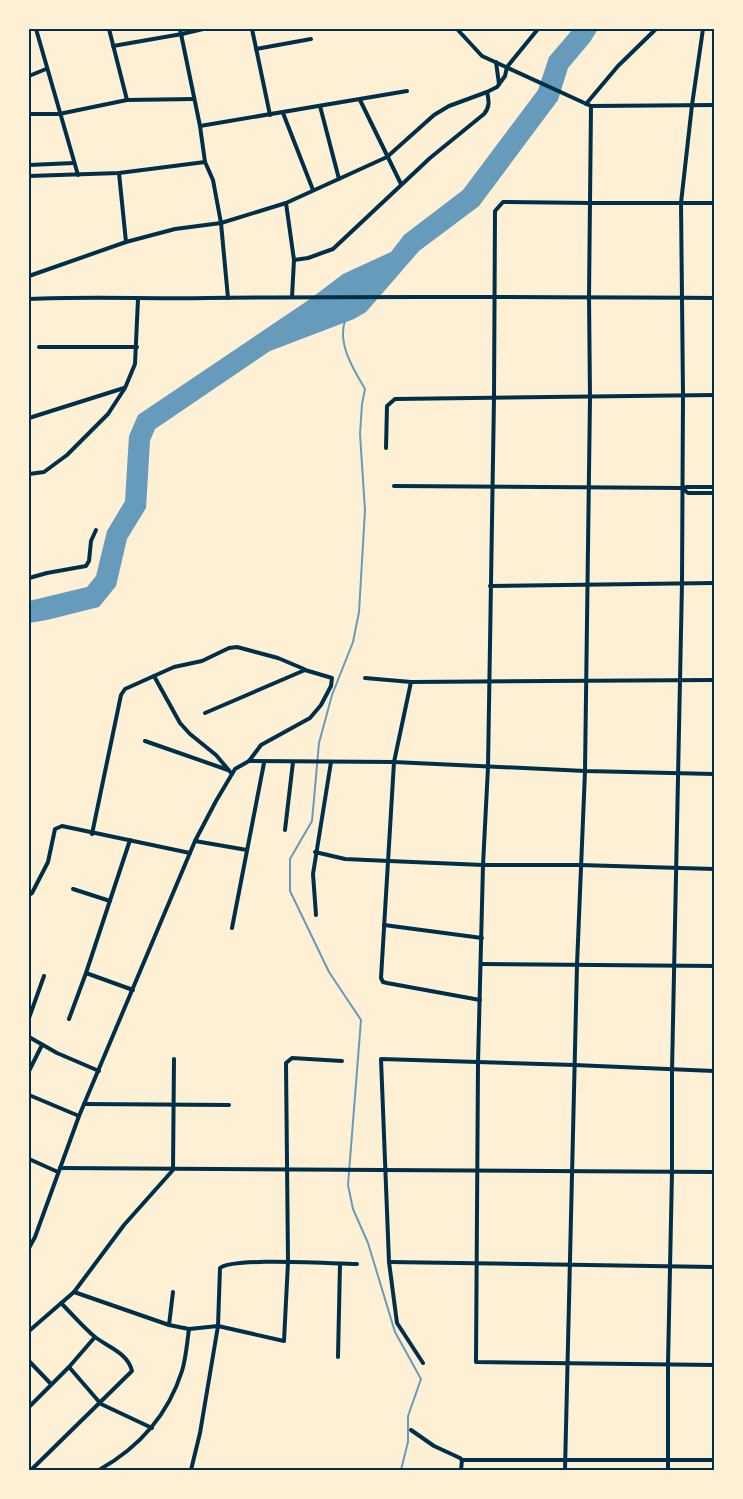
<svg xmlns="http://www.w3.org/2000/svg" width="743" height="1499" font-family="Barlow,sans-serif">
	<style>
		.water { fill: #669bbc }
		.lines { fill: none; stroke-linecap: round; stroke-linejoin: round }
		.stream { stroke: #669bbc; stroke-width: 2 }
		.minor { stroke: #003049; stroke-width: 4 }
		.neatline { fill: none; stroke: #003049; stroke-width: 2 }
	</style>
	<rect width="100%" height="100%" fill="#fdf0d5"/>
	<!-- water -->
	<polygon class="water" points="573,29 598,29 590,42 568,68 558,100 479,206 419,251 366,312 354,319 270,351 155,429 150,441 146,508 127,539 116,586 99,607 47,620 29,623 29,601 87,587 96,576 107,531 125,501 129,436 138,415 310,299 343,274 391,252 404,235 463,190 538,90 549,57"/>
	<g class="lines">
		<!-- stream -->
		<path class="stream" d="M345 321C337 344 354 370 365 389L362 404 360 434 365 510 359 612 353 642 332 695 319 743 312 821 290 859V891L329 972 361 1020 348 1185 353 1209 368 1243 395 1332 421 1379 408 1416V1442L401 1470"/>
		<!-- minor -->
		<g class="minor">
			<polyline points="36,29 78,175"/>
			<polyline points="109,29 127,100"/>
			<polyline points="180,29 200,126 205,162 213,180 221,223 228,298"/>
			<polyline points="252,29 270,115"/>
			<polyline points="457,29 482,56 591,106 714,105"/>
			<polyline points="113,46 182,34 203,29"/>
			<polyline points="256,49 311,39"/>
			<polyline points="496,62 499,84"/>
			<polyline points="29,76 46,69"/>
			<polyline points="360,100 401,184"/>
			<polyline points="586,104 618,66 656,29"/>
			<polyline points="320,106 339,179"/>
			<polyline points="283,113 313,190"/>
			<polyline points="29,114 59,114 127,100 194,99"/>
			<polyline points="200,126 407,91"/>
			<polyline points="29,165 74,163"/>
			<polyline points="119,173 126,242"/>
			<polyline points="29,176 119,173 205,162"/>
			<polyline points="286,203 294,260 292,297"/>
			<polyline points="714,203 590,203 503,202 495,211 494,398 488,767 483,865 478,1063 476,1362 714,1365"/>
			<path d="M294 260 308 258 333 249 430 158 484 114C490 107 489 101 487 92"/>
			<polyline points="29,276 126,242 175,229 221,223 286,203 387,157 434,115 449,106 487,92 497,87 505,76 507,67 538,29"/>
			<path d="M29 299C88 296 147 299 207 298 376 296 545 297 714 298"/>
			<polyline points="39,347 137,347"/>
			<polyline points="29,418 124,388"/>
			<polyline points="386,448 387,406 395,399 714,395"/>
			<polyline points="29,474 44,472 67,455 108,414 125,388 135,364 138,299"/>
			<polyline points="394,486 682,488 687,487 714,487"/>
			<polyline points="682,488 688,493 714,493"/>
			<polyline points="29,578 47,573 86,566 89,561 91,541 96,530"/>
			<polyline points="490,586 714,583"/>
			<polyline points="154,676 180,723 190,734 216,755 232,774"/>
			<polyline points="365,678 411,682 714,680"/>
			<polyline points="411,682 394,762 381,978 383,982 387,983 480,1000"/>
			<polyline points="145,741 228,770"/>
			<polyline points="249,761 394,762 585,771 714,774"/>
			<polyline points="285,830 293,762"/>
			<polyline points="92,834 121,695 125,689 174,667 202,661 229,648 237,647 278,658 304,669"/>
			<polyline points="195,841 247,850"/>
			<polyline points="315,852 345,859 389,861 483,865 580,865 714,869"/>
			<polyline points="73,889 110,901"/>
			<polyline points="29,895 32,893 48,862 55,829 62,826 190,853"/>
			<polyline points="316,915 313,874 331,762"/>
			<polyline points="384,925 482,938"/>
			<polyline points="232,928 264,763"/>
			<polyline points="481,964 714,966"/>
			<polyline points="86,973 133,990"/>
			<polyline points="29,1018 44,976"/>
			<polyline points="69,1019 86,973 130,840"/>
			<polyline points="29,1037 57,1053 99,1071"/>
			<polyline points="29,1071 42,1045"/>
			<polyline points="29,1095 79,1116"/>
			<polyline points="84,1104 229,1105"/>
			<polyline points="29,1159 58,1172"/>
			<polyline points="60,1168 714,1172"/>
			<polyline points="29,1248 35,1237 79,1116 195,841 216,801 235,769 249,761 261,745 310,718 321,705 331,686 332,678 305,670 205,713"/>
			<polyline points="389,1262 714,1267"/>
			<polyline points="74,1292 169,1325 189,1329 218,1326 284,1341 288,1262 286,1063 292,1058 342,1061"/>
			<polyline points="169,1325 173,1292"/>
			<polyline points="29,1331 74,1292 124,1225 173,1170 174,1059"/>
			<polyline points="338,1357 340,1264"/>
			<polyline points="29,1361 51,1384"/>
			<polyline points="423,1363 397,1323 389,1262 381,1059 574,1065 714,1071"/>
			<polyline points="69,1367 101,1404 152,1428"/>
			<polyline points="29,1407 69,1367 95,1337"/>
			<polyline points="411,1430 434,1446 460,1458 462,1460 461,1470"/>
			<polyline points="462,1460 714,1460"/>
			<path d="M31 1470 132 1371C128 1353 108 1347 95 1337 83 1327 72 1314 61 1303"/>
			<path d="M99 1470C138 1448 168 1415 182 1371 186 1358 187 1343 189 1329"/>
			<path d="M191 1470 200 1433 218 1326 220 1268C233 1257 333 1264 357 1264"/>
			<polyline points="565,1470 577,965 585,771 590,398 589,297 591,106"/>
			<polyline points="668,1470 668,1364 672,1172 672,1071 682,583 683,395 681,203 692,105 703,29"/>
		</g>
	</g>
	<!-- border -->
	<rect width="743" height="1499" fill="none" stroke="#fdf0d5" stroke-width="60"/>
	<rect x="30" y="30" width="683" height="1439" class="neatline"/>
</svg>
